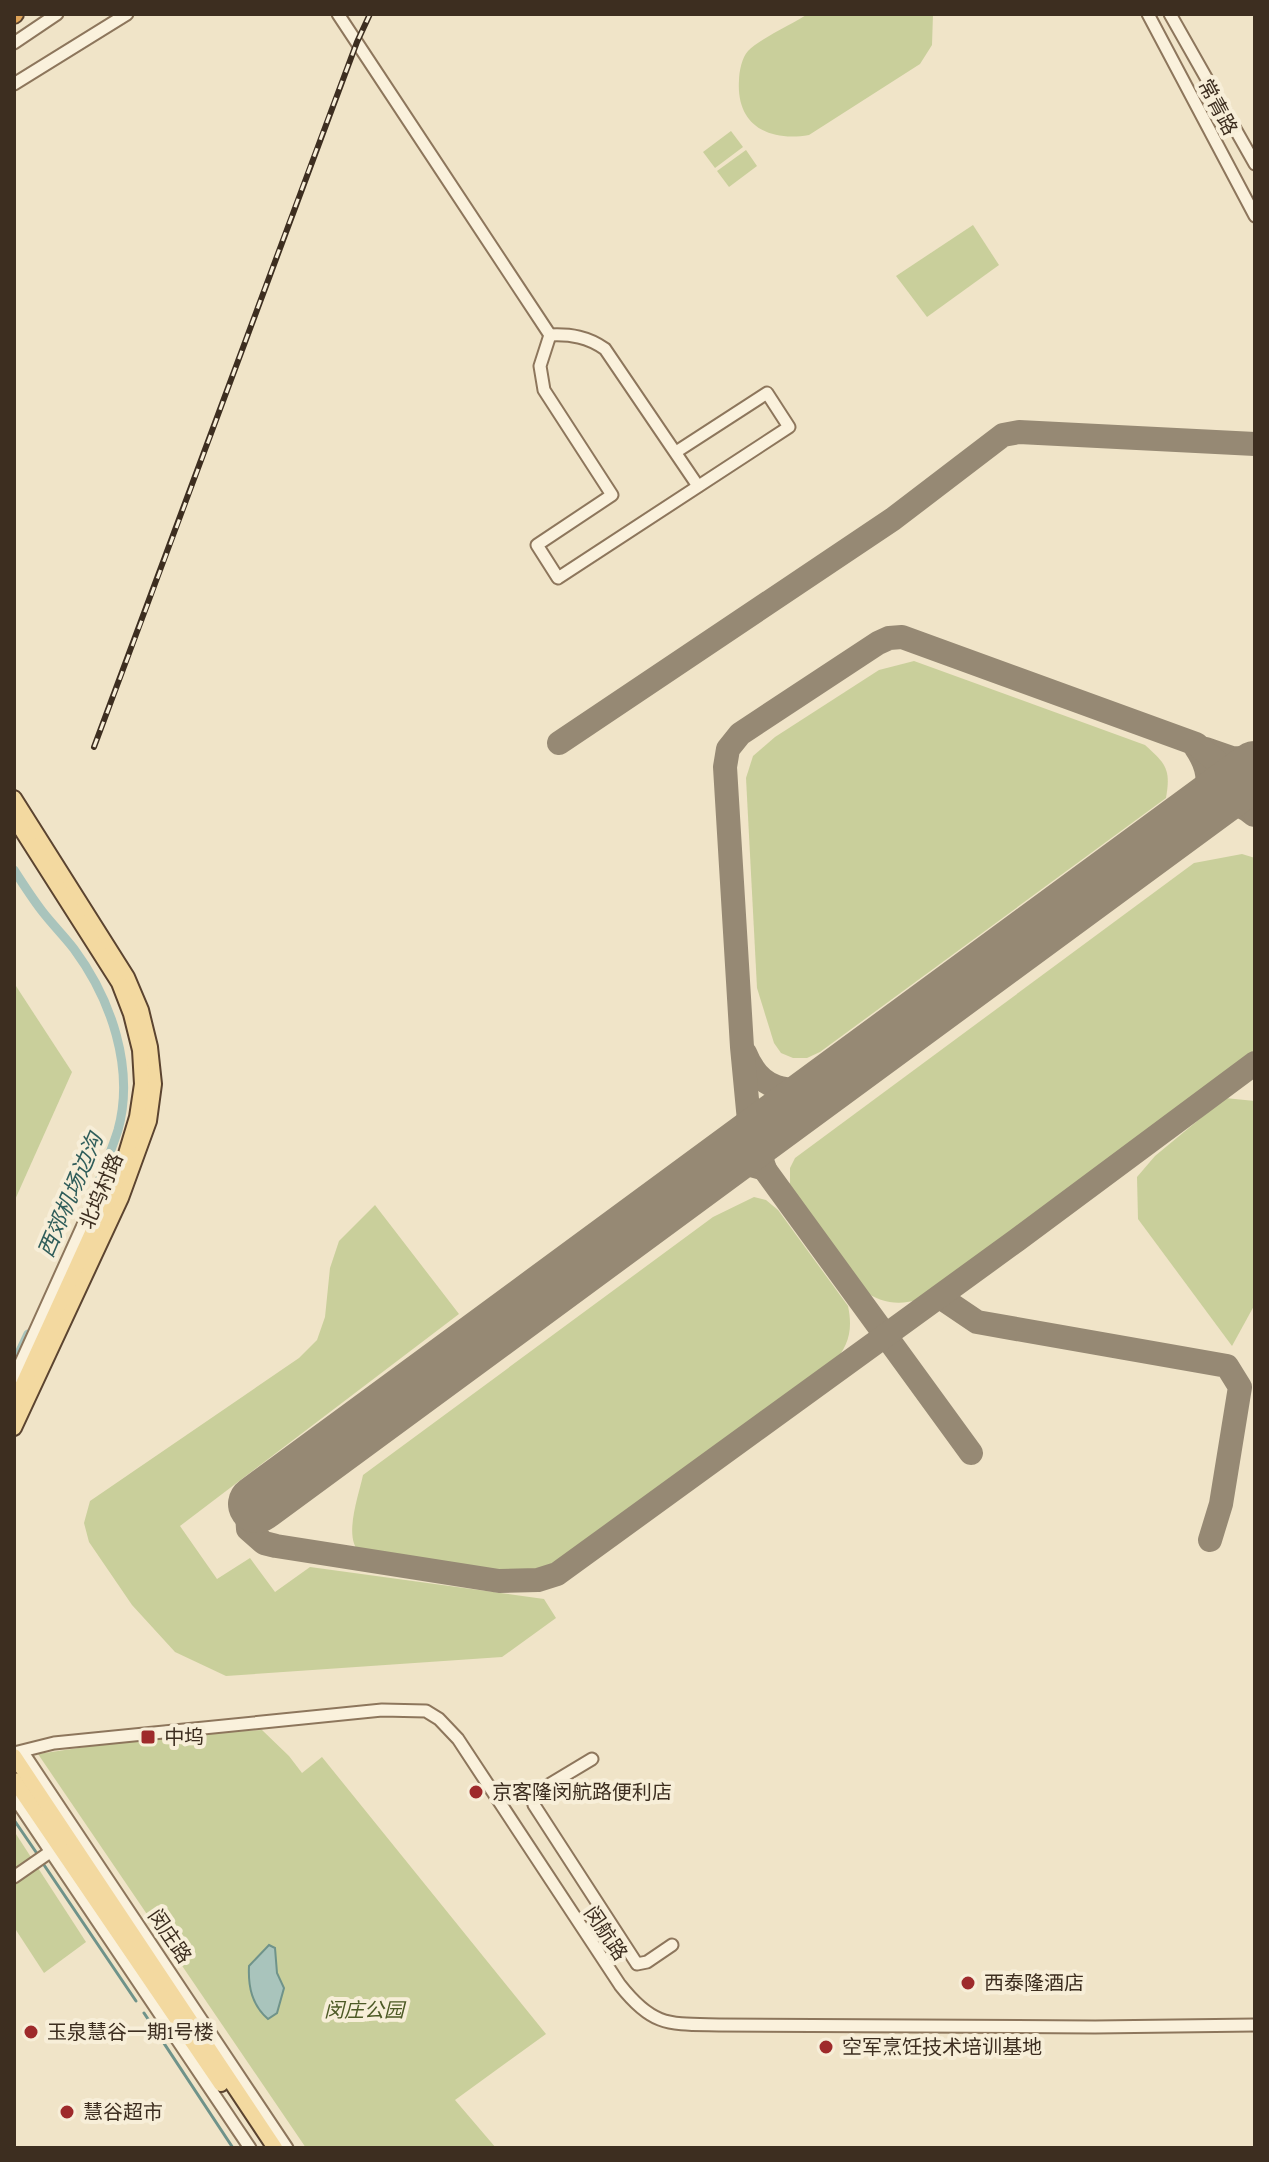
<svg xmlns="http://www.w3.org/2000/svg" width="1269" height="2162" font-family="'Crimson Pro','Noto Sans SC',serif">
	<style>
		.green { fill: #c9cf9b }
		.water { fill: #a9c4bc; stroke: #6f938a; stroke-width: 2 }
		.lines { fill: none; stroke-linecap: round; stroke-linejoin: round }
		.stream { stroke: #6f938a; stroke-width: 3 }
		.canal { stroke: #a9c4bc; stroke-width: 9 }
		.taxiway { stroke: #968974; stroke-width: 24 }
		.runway { stroke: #968974; stroke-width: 58 }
		.minor-casing { stroke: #8d765c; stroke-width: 15 }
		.major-casing { stroke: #5b4430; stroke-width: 18 }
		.highway-casing { stroke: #5b4430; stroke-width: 20 }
		.minor { stroke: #faf1dc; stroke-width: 11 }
		.major { stroke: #f3d9a0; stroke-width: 14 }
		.highway { stroke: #e0a458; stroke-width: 16 }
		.rail-casing { stroke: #3d2e20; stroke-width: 6 }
		.rail { stroke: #f7eed8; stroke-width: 3; stroke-dasharray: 9; stroke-linecap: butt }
		.poi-dot { fill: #9e2a2b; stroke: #f7eed8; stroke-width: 3 }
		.labels { text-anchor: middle; stroke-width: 8; stroke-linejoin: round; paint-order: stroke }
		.street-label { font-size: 20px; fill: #3d2e20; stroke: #f7eed8 }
		.poi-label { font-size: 20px; fill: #3d2e20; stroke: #f7eed8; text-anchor: start }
		.park-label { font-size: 20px; font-style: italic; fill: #4d5a26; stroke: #f7eed8 }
		.water-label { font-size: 22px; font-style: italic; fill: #2f5d5a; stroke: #f7eed8 }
	</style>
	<rect width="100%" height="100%" fill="#f0e4c8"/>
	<!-- green -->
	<g class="green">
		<path d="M808 14H933L932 45 920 64 809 135C768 142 736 125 739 80 739 72 742 57 748 51 758 40 794 23 808 14Z"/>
		<polygon points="731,131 743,147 715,168 703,152"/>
		<polygon points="746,150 757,166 729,187 717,171"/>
		<polygon points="973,225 999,265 927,317 896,276"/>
		<path d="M914 661 1145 745C1166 764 1171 769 1166 798L820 1052 807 1058H793L781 1053 774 1043 757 988 746 778 753 756 775 737 879 670Z"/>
		<path d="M1242 854 1255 858V1051L920 1299C899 1306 881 1303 864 1291L790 1192V1168L795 1158 1194 863Z"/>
		<polygon points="14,983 72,1072 14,1202"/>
		<polygon points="1225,1098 1255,1101 1255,1304 1232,1346 1138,1219 1137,1177 1155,1156"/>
		<path d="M754 1197 766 1200 778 1210 848 1306C853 1330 849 1346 832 1364L566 1559 523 1574 503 1575 361 1553C342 1540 359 1495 363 1475L713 1217Z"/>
		<polygon points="375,1205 459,1314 180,1526 217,1579 250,1558 275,1592 310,1567 544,1599 556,1618 502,1657 226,1676 175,1652 132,1605 89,1542 84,1523 90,1501 299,1358 317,1340 325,1317 330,1268 339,1241"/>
		<polygon points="262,1730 289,1756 302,1773 322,1757 546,2034 455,2100 496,2148 306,2148 38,1754 159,1736"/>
		<polygon points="14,1831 86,1942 44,1973 14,1927"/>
	</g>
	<!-- water -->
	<path class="water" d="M269 1945 275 1948 277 1973 284 1988 277 2013 268 2019C252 2005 248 1987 249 1966Z"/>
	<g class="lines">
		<!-- stream -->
		<g class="stream">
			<polyline points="14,1820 38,1855"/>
			<polyline points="42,1862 136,2001"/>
			<polyline points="144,2013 233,2148"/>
		</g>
		<!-- canal -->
		<g class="canal">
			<path d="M14 870C23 884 32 898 42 911 52 924 64 936 74 949 111 999 135 1068 118 1130 110 1155 99 1181 89 1205"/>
			<polyline points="14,1364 28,1334"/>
		</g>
		<!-- taxiway -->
		<g class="taxiway">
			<polyline points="559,743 893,519 1003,435 1019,432 1255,444"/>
			<path d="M1196 748C1211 770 1212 791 1196 813 1217 803 1235 798 1254 815"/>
			<polyline points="1206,749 1232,758 1255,759"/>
			<path d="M745 1053C760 1091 787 1094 824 1087"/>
			<path d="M718 1165 740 1162 765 1169C757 1151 766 1139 775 1123"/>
			<polyline points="940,1297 977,1322 1227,1366 1240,1387 1221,1504 1210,1540"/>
			<polyline points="971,1453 752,1152 742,1047 725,767 728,749 740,734 878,643 889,638 902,637 1196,744 1216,761 1255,813"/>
			<polyline points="257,1504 247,1513 248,1529 264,1543 276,1546 499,1581 538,1580 557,1574 1017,1240 1255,1063"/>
		</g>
		<!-- runway -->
		<polyline class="runway" points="257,1504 1255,770"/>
		<!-- minor casing -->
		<g class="minor-casing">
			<g id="minor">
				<polyline points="338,14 550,335"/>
				<polyline points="1148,14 1255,216"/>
				<polyline points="1170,14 1255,164"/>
				<polyline points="14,43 57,14"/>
				<polyline points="14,84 127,14"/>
				<polyline points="550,335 540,366 544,390 612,495 537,545 558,578 789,427 767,393 676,452"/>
				<path d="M550 335C571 334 588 337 605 349L698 486"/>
				<polyline points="14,1378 93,1203 112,1180"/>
				<path d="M14 1753 54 1743 382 1710 426 1711 439 1719 458 1739 620 1985C653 2027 669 2024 719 2025L1095 2027 1255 2025"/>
				<polyline points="14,1754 26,1757 287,2148"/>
				<polyline points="592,1759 532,1795 534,1805 637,1964 647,1962 672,1945"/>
				<polyline points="14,1797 250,2148"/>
				<polyline points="14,1877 50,1852"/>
			</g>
		</g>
		<!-- major casing -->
		<g class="major-casing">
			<g id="major">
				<polyline points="14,798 127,977 141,1010 150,1047 154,1084 149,1121 121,1198 14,1428"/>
				<polyline points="14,818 119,983 131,1014 140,1050 142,1084 137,1117 122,1167 14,1404"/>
				<polyline points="14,1756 275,2148"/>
				<polyline points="14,1780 221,2084"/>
			</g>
		</g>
		<!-- highway casing -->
		<g class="highway-casing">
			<polyline id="highway" points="14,15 15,14"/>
		</g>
		<!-- minor -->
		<use href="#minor" class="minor"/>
		<!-- major -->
		<use href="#major" class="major"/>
		<!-- highway -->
		<use href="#highway" class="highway"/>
		<!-- rail casing -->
		<g class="rail-casing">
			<path id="rail" d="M94 747C183 513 268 277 357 42L370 14"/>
		</g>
		<!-- rail -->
		<use href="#rail" class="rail"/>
	</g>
	<!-- markers -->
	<g class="poi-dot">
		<rect x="140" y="1729" width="16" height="16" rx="4"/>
		<circle cx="476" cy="1792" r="8"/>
		<circle cx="968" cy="1983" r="8"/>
		<circle cx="31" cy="2032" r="8"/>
		<circle cx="826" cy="2047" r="8"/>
		<circle cx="67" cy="2112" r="8"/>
	</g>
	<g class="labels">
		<!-- street labels -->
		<g class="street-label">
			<text transform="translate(1218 107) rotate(62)" y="7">常青路</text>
			<text transform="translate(101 1191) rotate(-67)" y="7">北坞村路</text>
			<text transform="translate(606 1933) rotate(56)" y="7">闵航路</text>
			<text transform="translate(170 1936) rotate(56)" y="7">闵庄路</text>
		</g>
		<!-- poi labels -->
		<g class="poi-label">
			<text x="164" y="1744">中坞</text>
			<text x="492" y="1799">京客隆闵航路便利店</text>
			<text x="984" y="1990">西泰隆酒店</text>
			<text x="47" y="2039">玉泉慧谷一期1号楼</text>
			<text x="842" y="2054">空军烹饪技术培训基地</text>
			<text x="83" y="2119">慧谷超市</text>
		</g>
		<!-- park labels -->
		<g class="park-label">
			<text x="364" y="2017">闵庄公园</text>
		</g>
		<!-- water labels -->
		<g class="water-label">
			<text transform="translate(70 1195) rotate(-67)" y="8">西郊机场边沟</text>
		</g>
	</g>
	<!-- border -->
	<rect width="1269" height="2162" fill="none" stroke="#3d2e20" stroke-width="32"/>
</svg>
